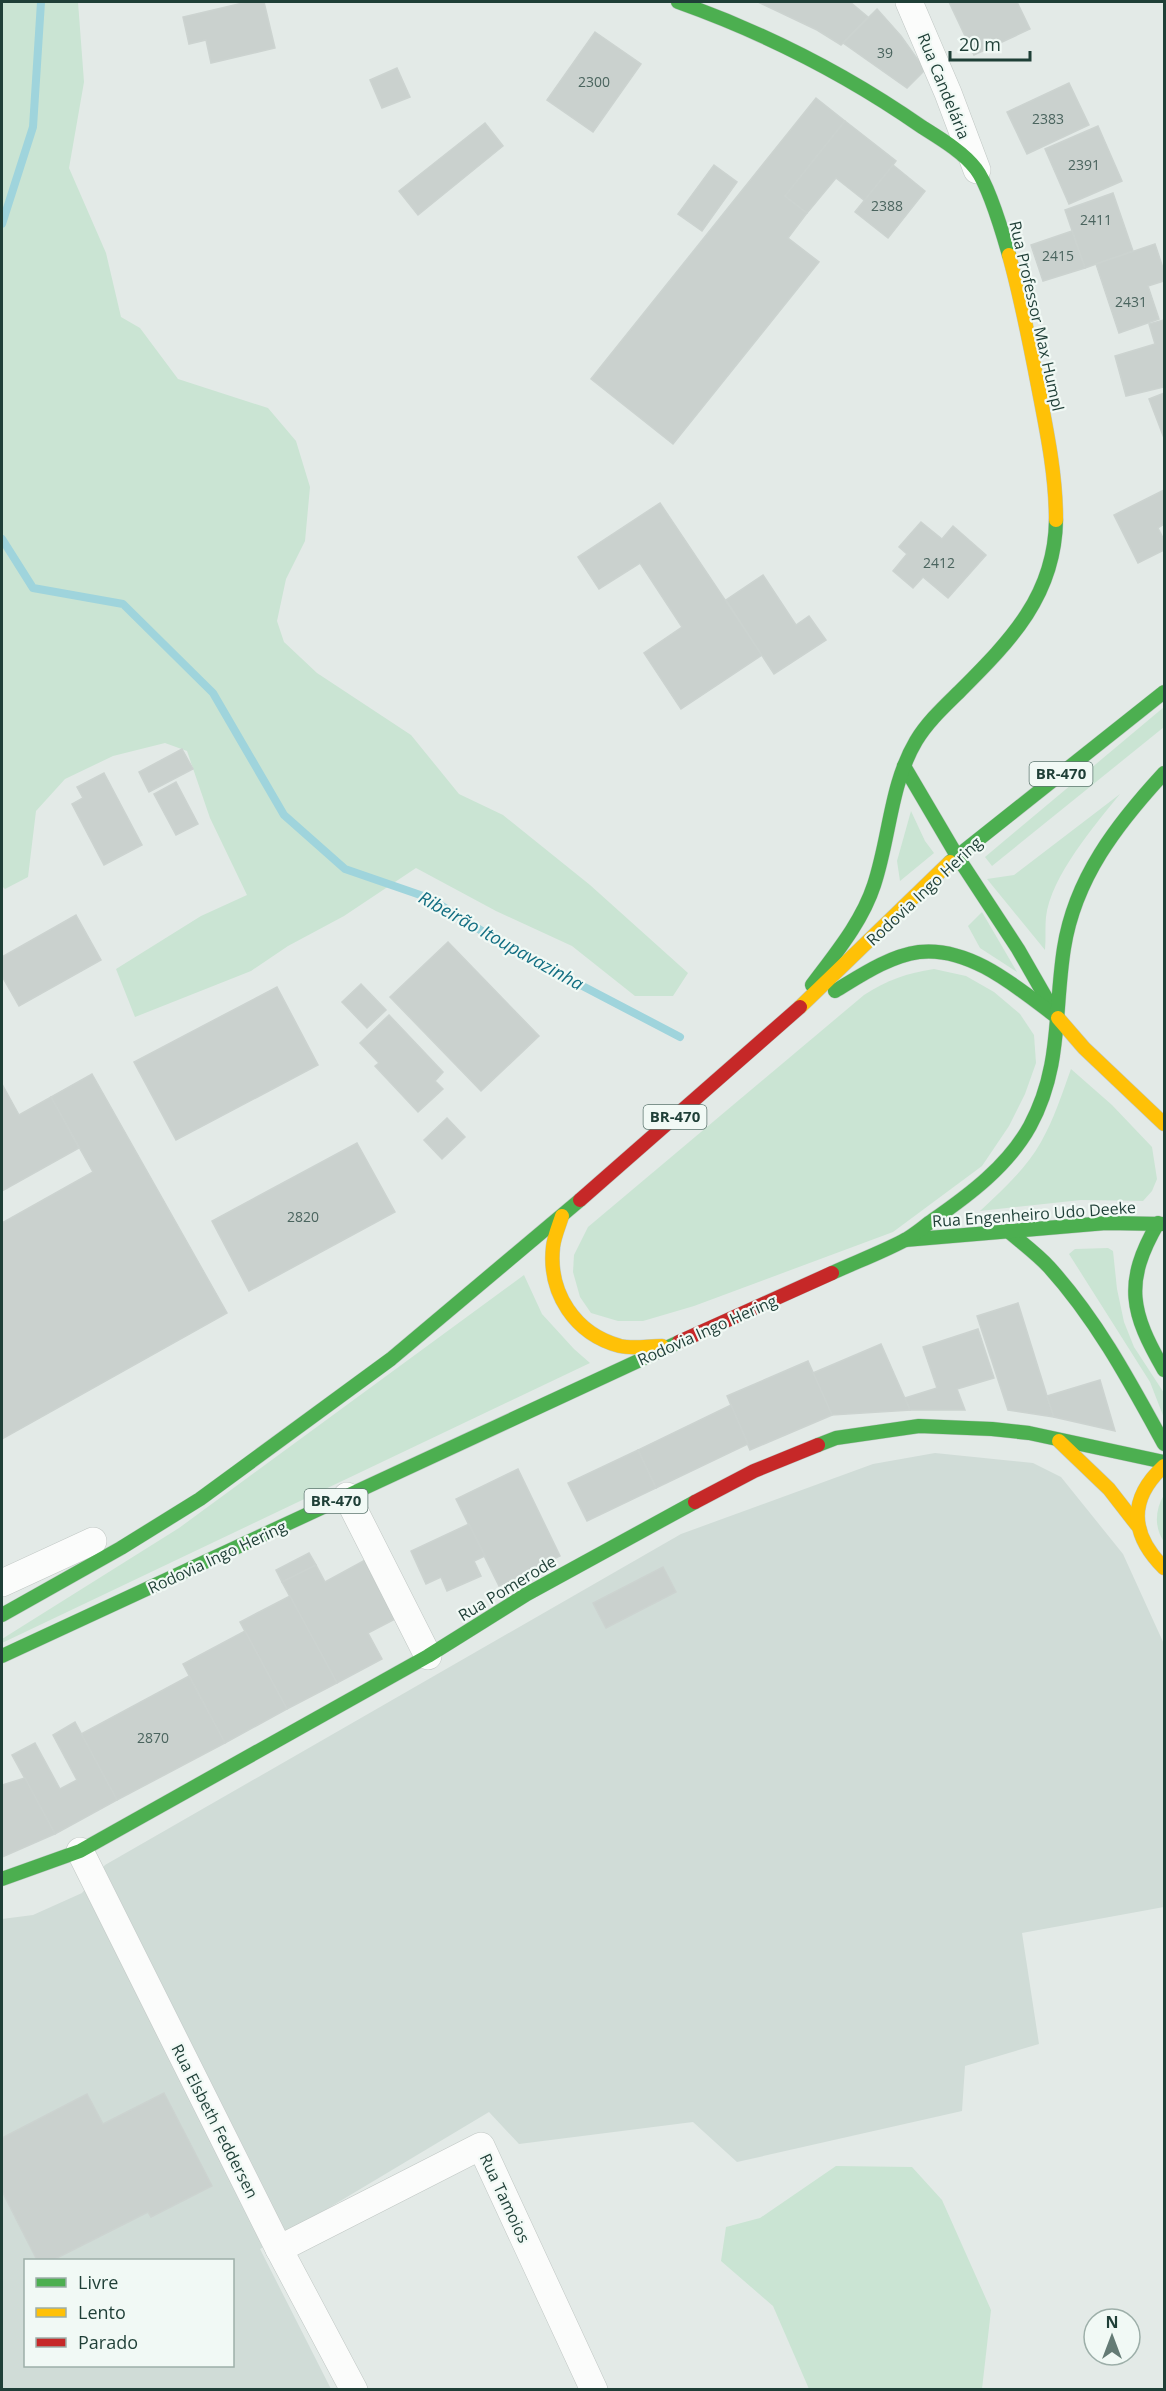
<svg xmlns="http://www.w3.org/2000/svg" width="1166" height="2391" font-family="'Open Sans',sans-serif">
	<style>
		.built { fill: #d0dcd7; fill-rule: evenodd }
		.green { fill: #cae4d3 }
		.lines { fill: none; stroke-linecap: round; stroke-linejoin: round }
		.stream { stroke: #9fd4dc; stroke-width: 8 }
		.building { fill: #cad1ce; stroke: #ccd3d0; stroke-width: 1.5 }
		.street-casing { stroke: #c0c7c4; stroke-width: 28 }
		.fast-casing { stroke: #bec8c4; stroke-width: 15 }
		.slow-casing { stroke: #bec8c4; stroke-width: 15 }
		.jam-casing { stroke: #bec8c4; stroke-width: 15 }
		.street { stroke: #fbfcfb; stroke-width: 27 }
		.fast { stroke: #4caf50; stroke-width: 14 }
		.slow { stroke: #ffc107; stroke-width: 14 }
		.jam { stroke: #c62828; stroke-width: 14 }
		.labels { text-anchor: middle; stroke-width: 4.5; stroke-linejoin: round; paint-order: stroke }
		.number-label { font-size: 14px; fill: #4a645e }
		.shield { fill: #f1f9f5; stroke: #5e7770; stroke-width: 1.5 }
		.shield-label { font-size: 15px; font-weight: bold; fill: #1f3f37 }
		.street-label { font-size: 16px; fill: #1f3f37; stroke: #f1f9f5 }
		.water-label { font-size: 18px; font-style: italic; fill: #126e82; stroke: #f1f9f5 }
	</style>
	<rect width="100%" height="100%" fill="#e3eae7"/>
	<!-- built -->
	<path class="built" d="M935 1453 1033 1463 1061 1477 1123 1554 1164 1644V1907L1022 1933 1039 2044 965 2066 962 2111 737 2162 693 2122 519 2144 489 2112 260 2249 331 2389H2V1919L33 1915 82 1893 105 1865 681 1534 873 1464ZM26 2260H232V2366H26Z"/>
	<!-- green -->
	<g class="green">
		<polygon points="2,2 78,2 84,82 69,168 106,253 121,317 140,328 178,379 268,408 296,441 310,487 305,541 286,579 277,621 284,642 317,673 411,735 459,794 503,815 590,885 688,973 673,996 635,996 572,946 496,911 416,868 344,916 288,946 251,971 135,1017 116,969 201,916 247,895 210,818 187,751 165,743 113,756 65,779 36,811 28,877 5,889 2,886"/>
		<polygon points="1164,707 1164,727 992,866 985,857"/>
		<path d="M1120 794C1095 825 1051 876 1046 917 1045 927 1046 939 1045 950L987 879 1014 875Z"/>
		<polygon points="911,811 925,841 934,853 900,881 897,861"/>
		<polygon points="982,912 1017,972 980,948 968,926"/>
		<path d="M934 969 966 976 994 992 1020 1014 1034 1035 1036 1063 1025 1094 1009 1126 982 1166 893 1232 694 1306 643 1321H618L591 1313 580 1297 573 1272 574 1255 588 1227 864 995C887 980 907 973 934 969Z"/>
		<path d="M1071 1069 1112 1105 1152 1147 1157 1179 1152 1191 1143 1201 1081 1200 980 1211C1002 1190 1026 1169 1041 1142 1054 1119 1062 1094 1071 1069Z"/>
		<polygon points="1108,1248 1113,1251 1117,1289 1124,1322 1134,1347 1164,1393 1164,1418 1150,1382 1069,1254 1075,1249"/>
		<polygon points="524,1275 542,1314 574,1349 590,1363 2,1643 2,1639 179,1528"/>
		<path d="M1164 1495V1542C1154 1527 1155 1510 1164 1495Z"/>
		<polygon points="836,2166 912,2167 942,2200 991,2310 982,2389 809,2389 773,2306 721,2261 726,2227 760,2218"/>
	</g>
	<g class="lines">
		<!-- stream -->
		<g class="stream">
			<polyline points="2,224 33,127 41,2"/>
			<polyline points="2,539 33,588 123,604 213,693 284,815 345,869 429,898 506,946 680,1037"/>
		</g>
	</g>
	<!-- building -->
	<g class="building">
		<polygon points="247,2 264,2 275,48 211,63 206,40 189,44 183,17"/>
		<polygon points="758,2 850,2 868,17 841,45 817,30"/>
		<polygon points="949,2 1017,2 1030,29 974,55"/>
		<polygon points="877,9 901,36 925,70 907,88 843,43"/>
		<polygon points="595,32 641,64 593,132 547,100"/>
		<polygon points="397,68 410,97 382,108 370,80"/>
		<polygon points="1069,83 1089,125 1027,154 1007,112"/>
		<polygon points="816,98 845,121 785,196 807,213 788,238 819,262 673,444 591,379"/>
		<polygon points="845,121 896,161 865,201 836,178 807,213 785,196"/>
		<polygon points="485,123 503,146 418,215 399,191"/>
		<polygon points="1098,126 1122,181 1069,204 1045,149"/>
		<polygon points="714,165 737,182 702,231 678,214"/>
		<polygon points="893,165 925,191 888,238 855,212"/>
		<polygon points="1113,193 1133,251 1085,268 1065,210"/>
		<polygon points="1072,231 1085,268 1043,281 1031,245"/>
		<polygon points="1155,244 1164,271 1164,281 1148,286 1159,319 1119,333 1096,264"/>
		<polygon points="1164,320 1164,387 1126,396 1115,356 1155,344 1149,324"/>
		<polygon points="1164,393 1164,438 1149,399"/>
		<polygon points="1164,490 1164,524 1158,528 1164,540 1164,550 1138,563 1114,515"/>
		<polygon points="660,503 762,655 681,709 644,653 682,627 640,563 599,589 578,557"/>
		<polygon points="921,522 942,539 953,526 986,555 948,598 923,577 913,588 893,571 907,554 899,547"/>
		<polygon points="763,575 796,625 809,616 826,640 774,674 726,600"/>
		<polygon points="182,749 193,769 149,792 139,772"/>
		<polygon points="104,773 142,845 104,865 72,804 83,798 77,787"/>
		<polygon points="176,782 198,824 176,835 154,794"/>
		<polygon points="76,915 101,960 19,1006 2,976 2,957"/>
		<polygon points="448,942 539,1036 481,1091 390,997"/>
		<polygon points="361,984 386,1010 367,1028 342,1002"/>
		<polygon points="277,987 318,1065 176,1140 134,1062"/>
		<polygon points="389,1015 443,1072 435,1081 443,1089 418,1112 375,1066 379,1063 360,1043"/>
		<polygon points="92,1074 227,1313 2,1439 2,1223 93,1172 51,1097"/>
		<polygon points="2,1084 19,1115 51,1097 79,1148 2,1191"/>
		<polygon points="447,1118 465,1137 442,1159 424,1140"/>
		<polygon points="357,1143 395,1212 249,1291 212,1221"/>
		<polygon points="1018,1303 1047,1396 1054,1417 1008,1410 977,1316"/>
		<polygon points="978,1329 994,1378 957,1389 965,1410 910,1410 905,1398 937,1388 923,1347"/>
		<polygon points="881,1344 910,1410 832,1415 813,1373"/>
		<polygon points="808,1361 832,1415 750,1450 727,1396"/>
		<polygon points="1100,1380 1115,1431 1054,1417 1047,1396"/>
		<polygon points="731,1405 748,1444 656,1488 638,1450"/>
		<polygon points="638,1450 656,1488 587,1521 568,1483"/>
		<polygon points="518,1469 560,1556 499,1586 456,1499"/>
		<polygon points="469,1524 485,1556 474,1561 481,1576 447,1591 441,1577 426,1584 411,1551"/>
		<polygon points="309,1553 316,1565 282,1582 276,1570"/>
		<polygon points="367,1559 399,1617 368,1633 382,1659 337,1683 282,1582 316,1565 325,1582"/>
		<polygon points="663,1567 676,1592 606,1628 593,1603"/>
		<polygon points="290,1596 337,1683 287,1709 240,1622"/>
		<polygon points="245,1631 287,1709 225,1743 183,1664"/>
		<polygon points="189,1676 225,1743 117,1800 81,1734"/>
		<polygon points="75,1722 117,1800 55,1834 12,1755 35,1743 60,1789 77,1780 53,1735"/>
		<polygon points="25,1778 55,1834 2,1857 2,1785"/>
		<polygon points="164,2093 212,2186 151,2217 148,2212 53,2260 37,2260 2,2191 2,2138 87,2094 103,2124"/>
	</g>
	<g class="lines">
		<!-- street casing -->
		<g class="street-casing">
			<g id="street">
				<polyline points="909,2 948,93 977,170"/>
				<polyline points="347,1496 428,1656"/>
				<polyline points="2,1583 93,1541"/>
				<polyline points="80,1851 279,2249 354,2390"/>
				<polyline points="279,2249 481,2146 594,2390"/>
			</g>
		</g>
		<!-- fast casing -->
		<g class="fast-casing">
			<g id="fast">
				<path d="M678 2C765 33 846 74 922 127 941 139 963 152 976 169 989 186 1003 234 1009 255"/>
				<polyline points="904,766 957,856"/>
				<polyline points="957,856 1018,949 1053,1010"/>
				<polyline points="950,862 1164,692"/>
				<path d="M812 985C835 954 862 922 874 885 890 837 890 785 916 741 928 721 946 705 961 690 1011 640 1055 595 1056 520"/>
				<path d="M835 991C860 976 889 956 919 952 971 946 1019 989 1058 1018"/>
				<path d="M1158 1223C1123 1283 1131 1313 1164 1370"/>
				<path d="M1008 1231C1022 1243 1037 1254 1049 1267 1097 1320 1130 1382 1164 1444"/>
				<polyline points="905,1240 1106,1223 1164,1224"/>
				<path d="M832 1273C856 1262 880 1253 903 1241 913 1236 923 1227 933 1220 969 1195 1008 1166 1030 1126 1062 1067 1054 1011 1064 948 1075 878 1117 824 1164 773"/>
				<polyline points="818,1445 836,1438 919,1426 992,1429 1029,1433 1164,1462"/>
				<polyline points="2,1615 121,1548 200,1499 391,1359 580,1200"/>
				<polyline points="2,1656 679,1342"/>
				<polyline points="2,1879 80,1851 428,1656 527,1594 695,1502"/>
			</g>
		</g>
		<!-- slow casing -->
		<g class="slow-casing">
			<g id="slow">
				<path d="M1009 255C1022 301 1031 349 1040 396 1048 437 1056 478 1056 520"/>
				<polyline points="800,1007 950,862"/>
				<polyline points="1058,1018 1084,1048 1164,1124"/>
				<path d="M562 1216C559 1226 554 1237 553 1247 548 1293 575 1334 620 1346 633 1349 648 1346 662 1346"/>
				<polyline points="1059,1441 1109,1489 1137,1525"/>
				<path d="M1164 1466C1128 1499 1130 1534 1164 1568"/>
			</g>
		</g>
		<!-- jam casing -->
		<g class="jam-casing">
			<g id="jam">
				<polyline points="580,1200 800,1007"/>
				<polyline points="679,1342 832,1273"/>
				<polyline points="695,1502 754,1471 818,1445"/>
			</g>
		</g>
		<!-- street -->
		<use href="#street" class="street"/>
		<!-- fast -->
		<use href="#fast" class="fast"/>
		<!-- slow -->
		<use href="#slow" class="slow"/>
		<!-- jam -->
		<use href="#jam" class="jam"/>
	</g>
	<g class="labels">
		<!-- number labels -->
		<g class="number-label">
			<text x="885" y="58">39</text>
			<text x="594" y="87">2300</text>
			<text x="1048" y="124">2383</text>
			<text x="1084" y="170">2391</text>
			<text x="887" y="211">2388</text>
			<text x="1096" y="225">2411</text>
			<text x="1058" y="261">2415</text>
			<text x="1131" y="307">2431</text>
			<text x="939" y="568">2412</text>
			<text x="303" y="1222">2820</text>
			<text x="153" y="1743">2870</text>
		</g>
		<!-- shield labels -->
		<g class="shield">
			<rect x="1029.5" y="762" width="63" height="24" rx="4.5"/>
			<rect x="643.5" y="1105" width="63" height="24" rx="4.5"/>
			<rect x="304.5" y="1489" width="63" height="24" rx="4.5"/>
		</g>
		<g class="shield-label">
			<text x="1061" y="779">BR-470</text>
			<text x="675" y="1122">BR-470</text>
			<text x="336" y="1506">BR-470</text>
		</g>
		<!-- street labels -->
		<g class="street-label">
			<text transform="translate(944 86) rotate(68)" y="6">Rua Candelária</text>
			<text transform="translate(1037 316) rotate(77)" y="6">Rua Professor Max Humpl</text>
			<text transform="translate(924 891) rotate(-43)" y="6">Rodovia Ingo Hering</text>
			<text transform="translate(1034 1214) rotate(-4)" y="6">Rua Engenheiro Udo Deeke</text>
			<text transform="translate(707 1330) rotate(-24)" y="6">Rodovia Ingo Hering</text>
			<text transform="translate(217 1557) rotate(-25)" y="6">Rodovia Ingo Hering</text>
			<text transform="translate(507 1588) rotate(-31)" y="6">Rua Pomerode</text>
			<text transform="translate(215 2121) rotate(63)" y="6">Rua Elsbeth Feddersen</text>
			<text transform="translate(505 2198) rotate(65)" y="6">Rua Tamoios</text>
		</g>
		<!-- water labels -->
		<g class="water-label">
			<text transform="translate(501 941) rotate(29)" y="6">Ribeirão Itoupavazinha</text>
		</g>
	</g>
	<!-- border -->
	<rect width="1166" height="2391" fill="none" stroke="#1f3f37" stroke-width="6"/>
	<!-- legend -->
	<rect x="24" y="2259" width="210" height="108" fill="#f1f9f5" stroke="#9dafa9" stroke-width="1.5"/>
	<rect x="36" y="2278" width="30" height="9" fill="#4caf50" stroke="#9dafa9" stroke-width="1.5"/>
	<text x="78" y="2289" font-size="18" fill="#1f3f37">Livre</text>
	<rect x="36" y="2308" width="30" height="9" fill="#ffc107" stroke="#9dafa9" stroke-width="1.5"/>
	<text x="78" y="2319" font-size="18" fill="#1f3f37">Lento</text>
	<rect x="36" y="2338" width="30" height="9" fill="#c62828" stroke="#9dafa9" stroke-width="1.5"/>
	<text x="78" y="2349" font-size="18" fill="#1f3f37">Parado</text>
	<!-- north arrow -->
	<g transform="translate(1112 2337)"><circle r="28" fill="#f1f9f5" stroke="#9dafa9" stroke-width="1.5"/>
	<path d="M0-4.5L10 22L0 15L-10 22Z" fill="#647b75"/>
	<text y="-9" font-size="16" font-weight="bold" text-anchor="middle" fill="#1f3f37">N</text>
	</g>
	<!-- scale -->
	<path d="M950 51v9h80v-9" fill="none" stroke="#1f3f37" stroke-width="3"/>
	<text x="959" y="51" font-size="18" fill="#1f3f37" stroke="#f1f9f5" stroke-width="4.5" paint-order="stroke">20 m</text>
</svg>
